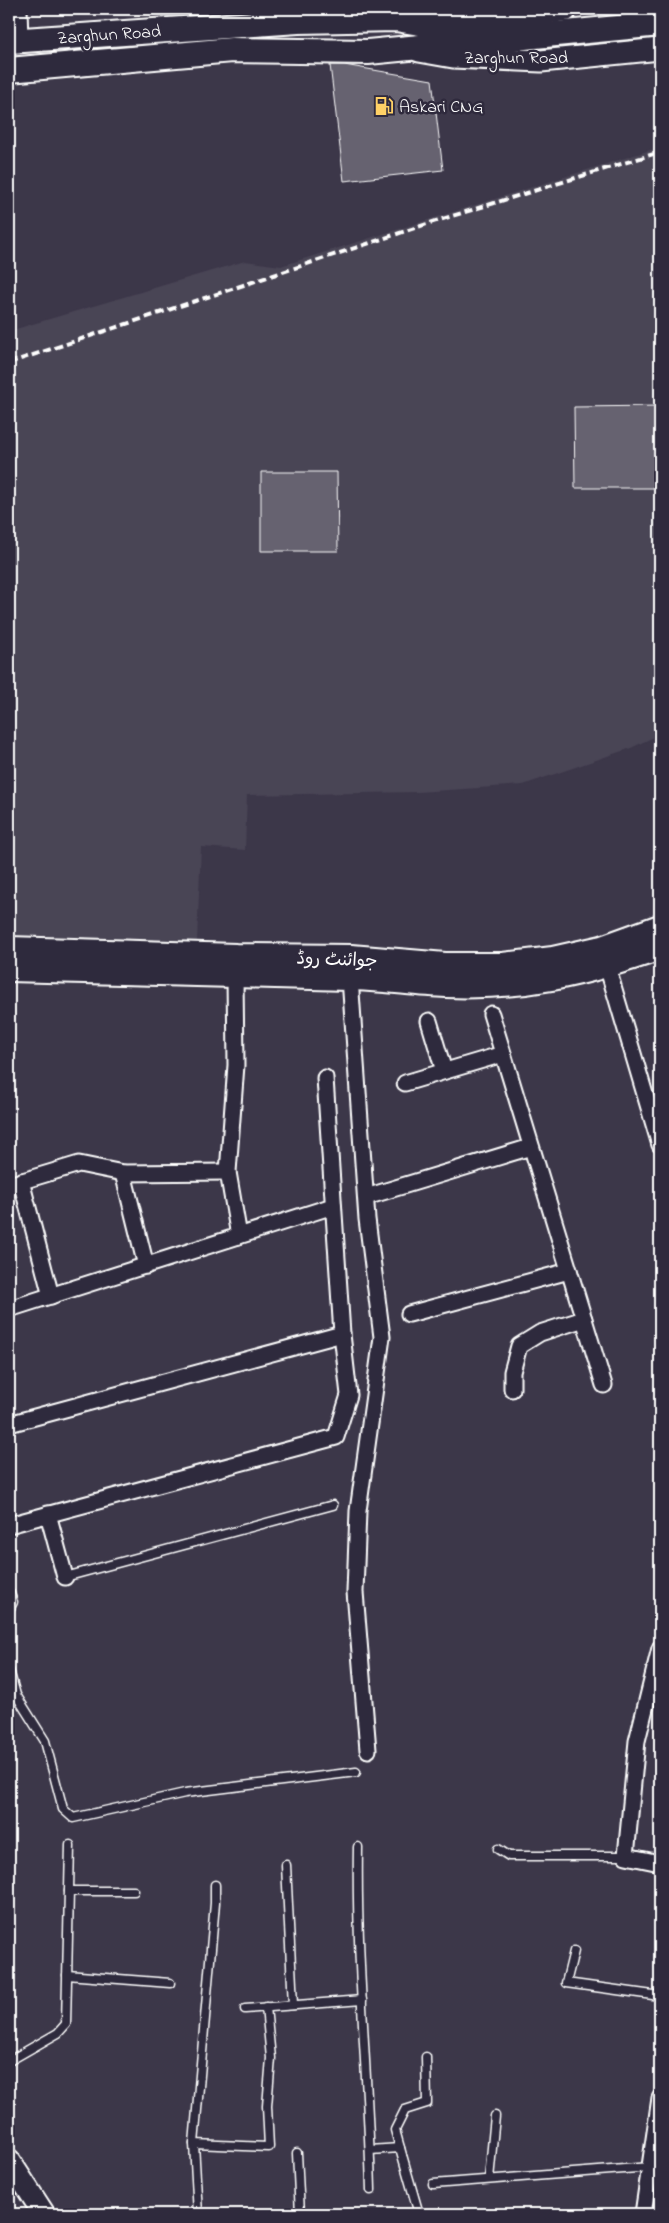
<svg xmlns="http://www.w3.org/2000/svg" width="669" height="2223" font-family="'Indie Flower','Playpen Sans Arabic',sans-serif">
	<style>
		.built { fill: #494455 }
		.building { fill: #666270; stroke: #fff }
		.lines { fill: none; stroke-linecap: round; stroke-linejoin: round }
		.lane-casing { stroke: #fff; stroke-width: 11 }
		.street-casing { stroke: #fff; stroke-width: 19 }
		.secondary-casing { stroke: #fff; stroke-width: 25 }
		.primary-casing { stroke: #fff; stroke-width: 28 }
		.lane { stroke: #2f2a3d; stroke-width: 8 }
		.street { stroke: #2f2a3d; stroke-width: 15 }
		.secondary { stroke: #2f2a3d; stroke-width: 21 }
		.primary { stroke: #2f2a3d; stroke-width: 24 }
		.rail { stroke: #fff; stroke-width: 4; stroke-dasharray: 8 4; stroke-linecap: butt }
		.labels { text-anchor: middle; stroke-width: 5; stroke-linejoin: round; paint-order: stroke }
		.street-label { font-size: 18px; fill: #fff; stroke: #2f2a3d }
		.poi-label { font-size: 18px; fill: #fff; stroke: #2f2a3d; text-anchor: start }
	</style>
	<rect width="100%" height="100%" fill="#3c3749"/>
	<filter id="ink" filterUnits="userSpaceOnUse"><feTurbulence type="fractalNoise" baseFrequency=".02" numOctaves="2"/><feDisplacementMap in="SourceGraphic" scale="10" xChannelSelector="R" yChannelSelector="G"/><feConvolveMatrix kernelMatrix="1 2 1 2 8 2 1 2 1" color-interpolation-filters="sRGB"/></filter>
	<g filter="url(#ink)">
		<!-- built -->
		<polygon class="built" points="660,147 660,734 631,748 523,785 418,792 247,795 245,850 201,847 196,965 9,960 9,331 245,261 281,266"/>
		<!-- building -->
		<g class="building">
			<polygon points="330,65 344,65 432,80 443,170 344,181"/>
			<polygon points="660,406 660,488 575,488 574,407"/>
			<polygon points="261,472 337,472 338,551 261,551"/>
		</g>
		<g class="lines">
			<!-- lane casing -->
			<g class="lane-casing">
				<g id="lane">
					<polyline points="65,1577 333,1505"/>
					<polyline points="9,1591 13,1602 9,1610"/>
					<polyline points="9,1670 16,1695 45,1741 63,1809 73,1818 185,1793 356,1772"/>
					<path d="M358 1847C356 1961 368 2075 371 2190"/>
					<polyline points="498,1849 509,1856 626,1856"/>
					<polyline points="286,1865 293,2005"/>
					<polyline points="69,1891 134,1891"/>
					<polyline points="574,1951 566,1983 660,1996"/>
					<polyline points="67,1975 170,1983"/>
					<polyline points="245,2009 362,2000"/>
					<polyline points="9,2061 58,2033 66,2024 70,1845"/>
					<polyline points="194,2144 269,2147 267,2106 271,2058 266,2007"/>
					<polyline points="400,2148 395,2130 405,2110 427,2103 426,2057"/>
					<polyline points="370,2150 400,2148 419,2214"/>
					<polyline points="297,2153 300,2214"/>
					<polyline points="489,2179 495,2116"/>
					<polyline points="433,2184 650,2167"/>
					<polyline points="198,2214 194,2144 215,1903 215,1885"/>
				</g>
			</g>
			<!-- street casing -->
			<g class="street-casing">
				<g id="street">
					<polyline points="19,9 20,40"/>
					<polyline points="605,959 660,1145"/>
					<polyline points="235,977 236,1065 228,1172 239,1236"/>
					<polyline points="350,978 367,1219 382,1337 358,1511 355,1592 368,1750"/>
					<polyline points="491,1014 604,1385"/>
					<polyline points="429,1021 444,1071"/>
					<polyline points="405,1083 503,1054"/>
					<polyline points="123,1173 146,1266"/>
					<polyline points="21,1181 51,1296"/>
					<polyline points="9,1185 79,1164 123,1173 228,1172"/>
					<polyline points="366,1197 531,1147"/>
					<polyline points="9,1309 333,1206"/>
					<polyline points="409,1314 569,1271"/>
					<polyline points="512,1389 512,1372 519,1346 540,1333 584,1319"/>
					<polyline points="9,1424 342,1334"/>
					<polyline points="48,1514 65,1577"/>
					<polyline points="9,1525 336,1437 349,1395 342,1334 325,1078"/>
					<polyline points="660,1648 637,1741 626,1856 660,1863"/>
					<polyline points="643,2214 660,2098"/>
				</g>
			</g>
			<!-- secondary casing -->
			<g class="secondary-casing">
				<g id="secondary">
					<polyline points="419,51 453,57 541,61 660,49"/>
					<polyline points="9,2160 44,2214"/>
				</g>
			</g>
			<!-- primary casing -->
			<g class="primary-casing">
				<g id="primary">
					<polyline points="9,41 298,21 396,19 437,26 492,20 565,9"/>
					<polyline points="9,70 232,50 368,52 660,24"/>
					<polyline points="9,949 236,956 351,957 445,965 503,965 553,959 602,948 660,927"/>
					<path d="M9 969C122 973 235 976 348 978 381 978 414 984 446 985 526 988 585 974 660 948"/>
				</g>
			</g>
			<!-- lane -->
			<use href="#lane" class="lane"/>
			<!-- street -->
			<use href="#street" class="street"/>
			<!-- secondary -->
			<use href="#secondary" class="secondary"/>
			<!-- primary -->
			<use href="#primary" class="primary"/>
			<!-- rail -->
			<polyline class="rail" points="9,363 436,221 660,152"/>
		</g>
	</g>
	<!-- icons -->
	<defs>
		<g id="fuel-bare" transform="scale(1.5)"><path d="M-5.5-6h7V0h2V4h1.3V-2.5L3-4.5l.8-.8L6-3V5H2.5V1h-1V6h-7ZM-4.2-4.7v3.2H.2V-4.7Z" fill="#ffd166" stroke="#2f2a3d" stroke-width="2.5" paint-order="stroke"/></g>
	</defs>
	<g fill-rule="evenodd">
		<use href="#fuel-bare" x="384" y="106"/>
	</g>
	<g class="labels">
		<!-- street labels -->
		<g class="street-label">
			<text transform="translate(109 34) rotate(-4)" y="6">Zarghun Road</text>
			<text x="516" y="63">Zarghun Road</text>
			<text transform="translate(337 959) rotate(2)" y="6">جوائنٹ روڈ</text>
		</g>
		<!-- poi labels -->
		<g class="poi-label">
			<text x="399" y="112">Askari CNG</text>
		</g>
	</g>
	<!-- margin -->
	<rect width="669" height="2223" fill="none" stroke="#2f2a3d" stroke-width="30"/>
	<rect x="15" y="15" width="639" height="2193" fill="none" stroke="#fff" stroke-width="2" filter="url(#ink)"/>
</svg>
